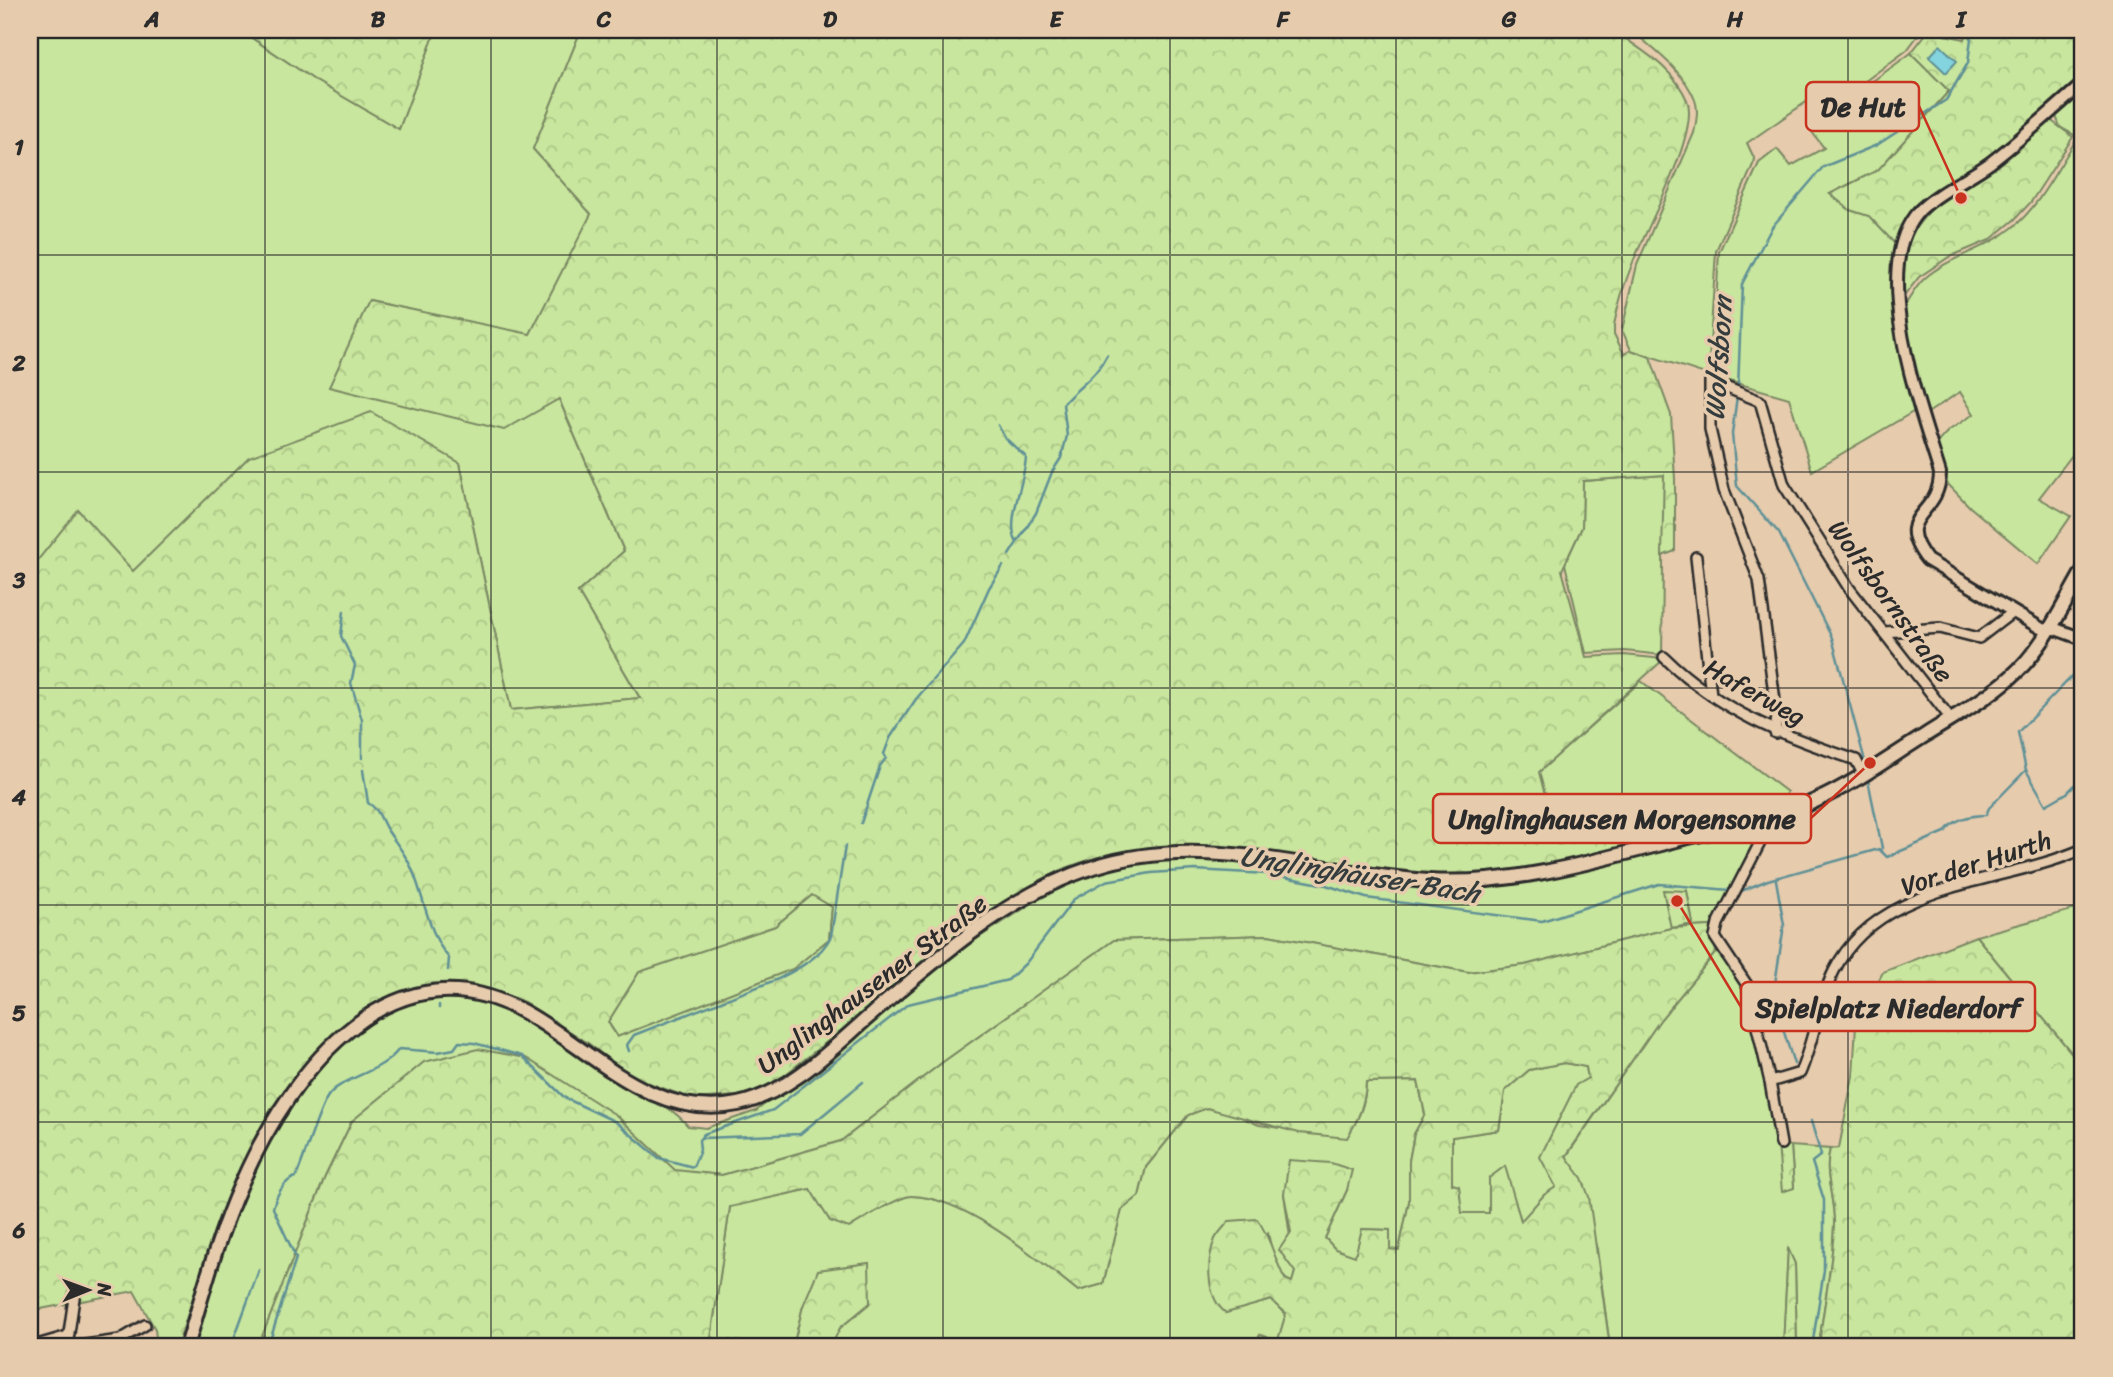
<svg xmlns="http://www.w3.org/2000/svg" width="2113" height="1377" font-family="Sriracha,sans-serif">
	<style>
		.green { fill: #c8e69d; stroke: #7a8864; stroke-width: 2; fill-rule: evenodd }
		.forest { fill: url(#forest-crowns); stroke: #7a8864; stroke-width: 2; fill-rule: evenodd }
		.park { fill: url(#park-tufts); stroke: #7a8864; stroke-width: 2 }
		.water { fill: #83d4de; stroke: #609096; stroke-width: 2 }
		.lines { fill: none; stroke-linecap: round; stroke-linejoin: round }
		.stream { stroke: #609096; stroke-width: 2.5 }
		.minor-casing { stroke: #2b2b2b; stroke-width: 14 }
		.tertiary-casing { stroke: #2b2b2b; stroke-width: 16 }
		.secondary-casing { stroke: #2b2b2b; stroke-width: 18 }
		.minor { stroke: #e6cbad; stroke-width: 9 }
		.tertiary { stroke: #e6cbad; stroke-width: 10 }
		.secondary { stroke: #e6cbad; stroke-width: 12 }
		.grid { fill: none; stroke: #2b2b2b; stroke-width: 2; stroke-opacity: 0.55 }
		.labels { text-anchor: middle; stroke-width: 7; stroke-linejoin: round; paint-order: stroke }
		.street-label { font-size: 26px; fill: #2b2b2b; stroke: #e6cbad }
		.water-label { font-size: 28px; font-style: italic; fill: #343c3d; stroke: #e6cbad }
		.leader { fill: none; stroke: #c8321e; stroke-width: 2.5 }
		.callout-dot { fill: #c8321e; stroke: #e6cbad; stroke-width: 2.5 }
		.callout { fill: #e6cbad; stroke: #c8321e; stroke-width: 2.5 }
		.callout-label { font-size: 28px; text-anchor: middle; font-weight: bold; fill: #2b2b2b }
		.neatline { fill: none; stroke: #2b2b2b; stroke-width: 2.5 }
		.grid-label { font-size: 23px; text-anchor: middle; font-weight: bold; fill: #2b2b2b }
	</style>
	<defs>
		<pattern id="forest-crowns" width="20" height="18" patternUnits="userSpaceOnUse" patternTransform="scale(1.75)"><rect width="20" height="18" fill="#c8e69d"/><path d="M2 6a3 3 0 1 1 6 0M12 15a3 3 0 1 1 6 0" fill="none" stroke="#acc587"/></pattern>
		<pattern id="park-tufts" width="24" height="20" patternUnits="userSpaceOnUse" patternTransform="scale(1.75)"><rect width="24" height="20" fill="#c8e69d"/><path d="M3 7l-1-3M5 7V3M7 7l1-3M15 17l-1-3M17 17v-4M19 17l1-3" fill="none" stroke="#acc587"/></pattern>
	</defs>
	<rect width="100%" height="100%" fill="#e6cbad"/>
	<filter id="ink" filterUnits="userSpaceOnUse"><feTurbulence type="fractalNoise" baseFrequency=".0143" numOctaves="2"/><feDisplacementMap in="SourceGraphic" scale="14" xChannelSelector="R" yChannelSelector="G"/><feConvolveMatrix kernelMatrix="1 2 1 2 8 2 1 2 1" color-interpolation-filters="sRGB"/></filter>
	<g filter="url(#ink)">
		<!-- green -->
		<g class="green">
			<polygon points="30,30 240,30 316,81 399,129 436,30 581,30 533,149 592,214 530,335 369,301 559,399 624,551 578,592 640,698 511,710 460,463 249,457 133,572 78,510 30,570"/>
			<path d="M1631 30H1922L1907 50 1837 102 1825 89 1747 143 1755 160 1716 251 1708 375 1631 350 1622 330 1637 265 1694 133C1696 123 1699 110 1695 100 1684 71 1653 49 1631 30Z"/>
			<polygon points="1911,53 1949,91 1878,170 1830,194 1850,210 1869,216 1898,247 1894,273 1918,409 1812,471 1789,398 1712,376 1719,252 1759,163 1777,149 1791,166 1824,148 1809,128"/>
			<path d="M2083 87V441L2039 498 2071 516 2038 564 1970 507 1944 480 1935 445 1948 431 1974 414 1960 392 1926 414 1911 363 1902 310C1909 300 1915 287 1924 279 1950 256 1985 250 2012 228 2040 206 2058 167 2078 137L2060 127 2055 113Z"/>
			<polygon points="1664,475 1662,655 1625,651 1586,653 1565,564 1582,527 1583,481"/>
			<polygon points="1641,681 1787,792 1774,811 1676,833 1657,825 1558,844 1539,772"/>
			<path d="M1751 827 1761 834 1711 926 1671 928 1525 965 1468 972 1268 935 1114 940 943 1062 841 1141 722 1175 675 1171 616 1115 352 1121 325 1177 258 1347H191C203 1307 213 1265 229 1226 266 1134 348 980 467 997 510 1003 545 1030 579 1054 596 1066 613 1081 631 1090 656 1103 669 1104 688 1126L706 1128 756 1111 941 962 1059 886 1114 867 1175 858 1252 861 1423 887H1475L1530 880ZM1687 891 1693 924 1671 928Z"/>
			<polygon points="812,895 832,907 829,939 793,969 618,1037 608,1022 639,972 775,926"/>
			<polygon points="2083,907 2083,1067 1976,936"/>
			<path d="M1716 952 1739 977 1794 1188 1791 1146 1830 1149C1823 1174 1835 1199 1834 1224 1833 1265 1823 1306 1819 1347H1797L1795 1264 1788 1250 1783 1347H1610L1597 1249 1566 1157 1660 1020Z"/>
			<polygon points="1564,1063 1586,1067 1588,1078 1556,1187 1544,1195 1522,1222 1514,1202 1489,1178 1489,1213 1461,1213 1459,1187 1452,1184 1452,1137 1499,1130 1505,1091 1529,1070"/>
			<path d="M1418 1081 1425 1114 1414 1134 1409 1161V1202L1399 1250H1390V1230L1362 1229 1356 1257 1335 1249 1325 1238 1347 1190 1284 1194 1295 1272 1292 1283C1275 1275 1272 1250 1268 1233L1226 1313 1271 1300 1286 1314 1278 1341 1260 1335 1254 1347H851L831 1344 840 1328 870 1303 803 1306 793 1347 711 1339 730 1206 811 1189 830 1221 849 1227C862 1220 898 1196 911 1196 965 1196 1037 1259 1079 1291L1103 1284 1122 1209 1139 1196 1146 1167 1188 1115 1207 1108 1229 1112 1259 1125 1347 1137C1358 1120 1366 1104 1366 1082Z"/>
		</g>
		<!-- forest -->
		<g class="forest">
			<polygon points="240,30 436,30 399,129 316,81"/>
			<path d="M581 30H1621L1623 37C1649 55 1674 70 1687 100 1700 132 1646 229 1633 262 1625 282 1618 304 1614 325V334L1624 354 1631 350 1650 357 1671 415 1675 479V551L1662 556 1664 475 1583 481 1582 527 1562 570 1586 657 1624 655 1664 659 1539 772 1558 844 1657 825 1676 833C1613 851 1517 878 1453 876 1321 874 1195 817 1066 868 1023 885 985 919 948 948 892 991 836 1034 781 1078L750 1095 692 1099 630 1076 588 1043 524 1002 473 986 428 987 381 999 338 1031 293 1080 259 1133 218 1220 177 1347H157L155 1329 134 1291 30 1311V570L78 510 133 571 249 457 371 412 460 463 511 710 640 698 578 592 624 551 559 399 504 430 329 387 369 301 530 334 591 214 533 149ZM812 895 832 907 829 939 793 969 617 1037 608 1022 639 972 775 926Z"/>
			<polygon points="1929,30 1945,30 1944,35 1965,39 1966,30 2083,30 2083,79 1983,164 1914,209 1898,247 1869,216 1850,210 1830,194 1878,170 1949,91 1911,53"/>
			<path d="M2049 119 2073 137 2031 202 2014 220 1990 240 1949 257 1919 277 1901 300C1901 281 1899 259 1908 241 1930 196 2007 150 2049 119Z"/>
			<path d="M1711 926 1716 952 1660 1020 1566 1156 1582 1178 1589 1197 1610 1347H1254L1260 1335 1278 1340 1286 1313 1271 1300 1226 1313C1206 1298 1206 1261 1215 1239 1218 1233 1225 1226 1229 1221L1257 1219C1271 1237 1274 1259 1285 1279L1292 1282 1295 1272 1279 1250 1291 1232 1284 1194 1289 1160 1331 1163 1352 1170 1347 1190 1325 1238 1335 1249 1355 1256 1362 1229 1390 1230V1249L1399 1250 1409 1202V1161L1414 1134 1425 1114 1418 1081 1366 1082C1365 1104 1358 1120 1347 1138L1299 1133 1207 1108 1188 1115 1146 1167 1139 1196 1122 1210 1103 1284 1078 1291C1038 1259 964 1196 911 1196 898 1196 862 1220 849 1228L830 1221 810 1189 730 1207 711 1338 781 1347H258L325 1177 352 1121 424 1062 478 1049 526 1058 616 1115 675 1170 722 1175 841 1141 943 1062 1114 940 1268 935 1468 972 1525 965 1671 928ZM1564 1063 1586 1067 1588 1078 1576 1085 1540 1157 1556 1187 1544 1195 1521 1221 1505 1166 1489 1178V1213H1462L1459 1186 1452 1184V1137L1499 1130 1505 1091 1529 1070Z"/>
			<path d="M1976 936 2083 1067V1347H1819C1823 1306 1833 1265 1834 1224 1835 1199 1823 1174 1830 1149L1839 1148 1853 1076 1856 1024 1883 972Z"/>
			<polygon points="1778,1144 1791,1146 1794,1188 1782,1192"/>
			<polygon points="1788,1248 1795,1264 1797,1347 1783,1347"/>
			<polygon points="869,1263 870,1303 840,1328 832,1344 851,1347 793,1347 803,1306 818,1270"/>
		</g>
		<!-- park -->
		<polygon class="park" points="1663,890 1687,891 1693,924 1671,928"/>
		<!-- water -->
		<polygon class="water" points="1940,45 1957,61 1946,73 1929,57"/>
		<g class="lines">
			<!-- stream -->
			<g class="stream">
				<polyline points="1738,389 1742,284 1772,227 1823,167 1877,145 1946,100 1968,63 1972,30"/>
				<polyline points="1737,396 1732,434 1737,486 1779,533 1832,638 1865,761"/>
				<path d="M998 425 1005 438 1026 457C1025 481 1006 520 1016 541"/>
				<path d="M1009 555 1036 513 1052 472 1061 458 1067 436 1063 404C1078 386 1096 378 1107 355"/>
				<polyline points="344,611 341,636 355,665 351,683 362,720 362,758"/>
				<path d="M363 770 368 803C379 809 380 818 386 828 396 844 408 856 414 874 424 899 430 937 449 958L448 970"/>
				<polyline points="2026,770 2046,805 2067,793 2083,777"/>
				<polyline points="1868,780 1882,848"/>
				<polyline points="861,823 880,766 886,758 884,754 890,738 916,699 964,644 989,588 1003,566"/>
				<polyline points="1776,880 1784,925 1773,997 1794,1064"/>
				<path d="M1739 892 1768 880 1879 849 1887 857 1945 832C1953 819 1971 815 1986 815L1989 808 2026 770 2018 732 2083 665"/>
				<polyline points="439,1008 439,1005"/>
				<path d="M629 1051 627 1045 634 1035 778 979C798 969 821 957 831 936L845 846"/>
				<polyline points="1811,1121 1821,1155 1812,1162 1824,1200 1824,1270 1812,1347"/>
				<polyline points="703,1138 800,1134 863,1082"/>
				<polyline points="231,1347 259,1270"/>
				<path d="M268 1347 296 1258 273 1208C276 1196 284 1180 296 1177 304 1159 319 1109 328 1096 340 1078 383 1072 399 1049L438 1052 454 1049 459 1042 474 1043 522 1056 565 1098 616 1122 659 1158 693 1167 700 1150 699 1140 704 1134 773 1110 908 1004 1008 980 1026 963 1074 899 1106 881 1151 873 1195 870 1268 874 1326 885 1366 898 1542 921 1659 884 1730 890"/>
			</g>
			<!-- minor casing -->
			<g class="minor-casing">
				<g id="minor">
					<polyline points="1696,557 1711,695"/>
					<polyline points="1884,632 1940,628 1979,638 2013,612"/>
					<path d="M1664 657C1721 712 1783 736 1856 760L1863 774"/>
					<polyline points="1775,733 1777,716 1759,580 1724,490 1710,429 1710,381 1760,401 1784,485 1849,588 1951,719"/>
					<polyline points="1767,819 1763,837 1718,924 1715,937 1747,985 1770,1082 1781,1144"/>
					<path d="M1770 1082 1800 1073C1814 1040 1818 1003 1834 971 1879 880 2003 885 2083 849"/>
					<polyline points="30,1347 68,1336"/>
					<polyline points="67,1347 75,1291"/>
					<polyline points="71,1347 120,1340 145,1325"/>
				</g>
			</g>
			<!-- tertiary casing -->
			<g class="tertiary-casing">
				<g id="tertiary">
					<polyline points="2050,627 2083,639"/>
					<path d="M2047 632 1927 560C1891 513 1940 518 1940 473 1921 410 1867 267 1919 211 1938 192 1968 179 1990 163 2022 139 2052 110 2083 84"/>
				</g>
			</g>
			<!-- secondary casing -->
			<g class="secondary-casing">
				<path id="secondary" d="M187 1347C203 1292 218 1235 242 1182 292 1069 395 934 531 1016 597 1055 655 1121 738 1104 792 1092 832 1048 872 1014 939 957 1009 894 1094 867 1205 831 1317 874 1428 881 1513 886 1599 860 1680 839 1725 828 1772 821 1815 801 1853 784 1889 758 1924 736 1954 717 1985 700 2011 677 2043 649 2062 607 2083 571"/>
			</g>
			<!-- minor -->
			<use href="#minor" class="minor"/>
			<!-- tertiary -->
			<use href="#tertiary" class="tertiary"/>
			<!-- secondary -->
			<use href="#secondary" class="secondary"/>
		</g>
	</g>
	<!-- grid -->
	<path class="grid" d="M265 30V1347M491 30V1347M717 30V1347M943 30V1347M1170 30V1347M1396 30V1347M1622 30V1347M1848 30V1347M30 255H2083M30 472H2083M30 688H2083M30 905H2083M30 1122H2083"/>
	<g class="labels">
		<!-- street labels -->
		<g class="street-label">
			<text transform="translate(1891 601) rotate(54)" y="9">Wolfsbornstraße</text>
			<text transform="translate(1755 692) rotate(29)" y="9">Haferweg</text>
			<text transform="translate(1976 863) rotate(-18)" y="9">Vor der Hurth</text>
			<text transform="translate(872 984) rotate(-37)" y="9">Unglinghausener Straße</text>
		</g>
		<!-- water labels -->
		<g class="water-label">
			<text transform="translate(1718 358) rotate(-86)" y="10">Wolfsborn</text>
			<text transform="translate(1360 874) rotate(9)" y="10">Unglinghäuser Bach</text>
		</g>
	</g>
	<!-- callouts -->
	<path class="leader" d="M1961 198L1919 106M1870 763L1811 818M1677 901L1741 1007"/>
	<g class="callout-dot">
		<circle cx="1961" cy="198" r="7"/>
		<circle cx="1870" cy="763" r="7"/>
		<circle cx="1677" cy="901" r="7"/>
	</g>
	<g class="callout">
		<rect x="1806" y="82" width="113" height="49" rx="7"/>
		<rect x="1433" y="794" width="378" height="49" rx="7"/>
		<rect x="1741" y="982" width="294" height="49" rx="7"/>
	</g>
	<g class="callout-label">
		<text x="1863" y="116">De Hut</text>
		<text x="1622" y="828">Unglinghausen Morgensonne</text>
		<text x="1888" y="1017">Spielplatz Niederdorf</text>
	</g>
	<!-- margin -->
	<rect width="2113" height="1377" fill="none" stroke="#e6cbad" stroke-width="77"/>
	<!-- north arrow -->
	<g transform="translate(88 1290) rotate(89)" stroke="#e6cbad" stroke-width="5" paint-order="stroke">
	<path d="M0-5L12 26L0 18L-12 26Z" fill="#2b2b2b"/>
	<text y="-10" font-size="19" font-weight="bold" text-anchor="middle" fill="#2b2b2b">N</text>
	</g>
	<rect x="38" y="38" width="2036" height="1300" class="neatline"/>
	<g class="grid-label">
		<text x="152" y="27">A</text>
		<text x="378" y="27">B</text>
		<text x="604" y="27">C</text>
		<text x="830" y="27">D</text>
		<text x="1056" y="27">E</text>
		<text x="1283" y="27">F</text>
		<text x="1509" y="27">G</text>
		<text x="1735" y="27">H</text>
		<text x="1961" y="27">I</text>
		<text x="19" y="155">1</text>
		<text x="19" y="371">2</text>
		<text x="19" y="588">3</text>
		<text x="19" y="805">4</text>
		<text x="19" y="1021">5</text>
		<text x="19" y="1238">6</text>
	</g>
</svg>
